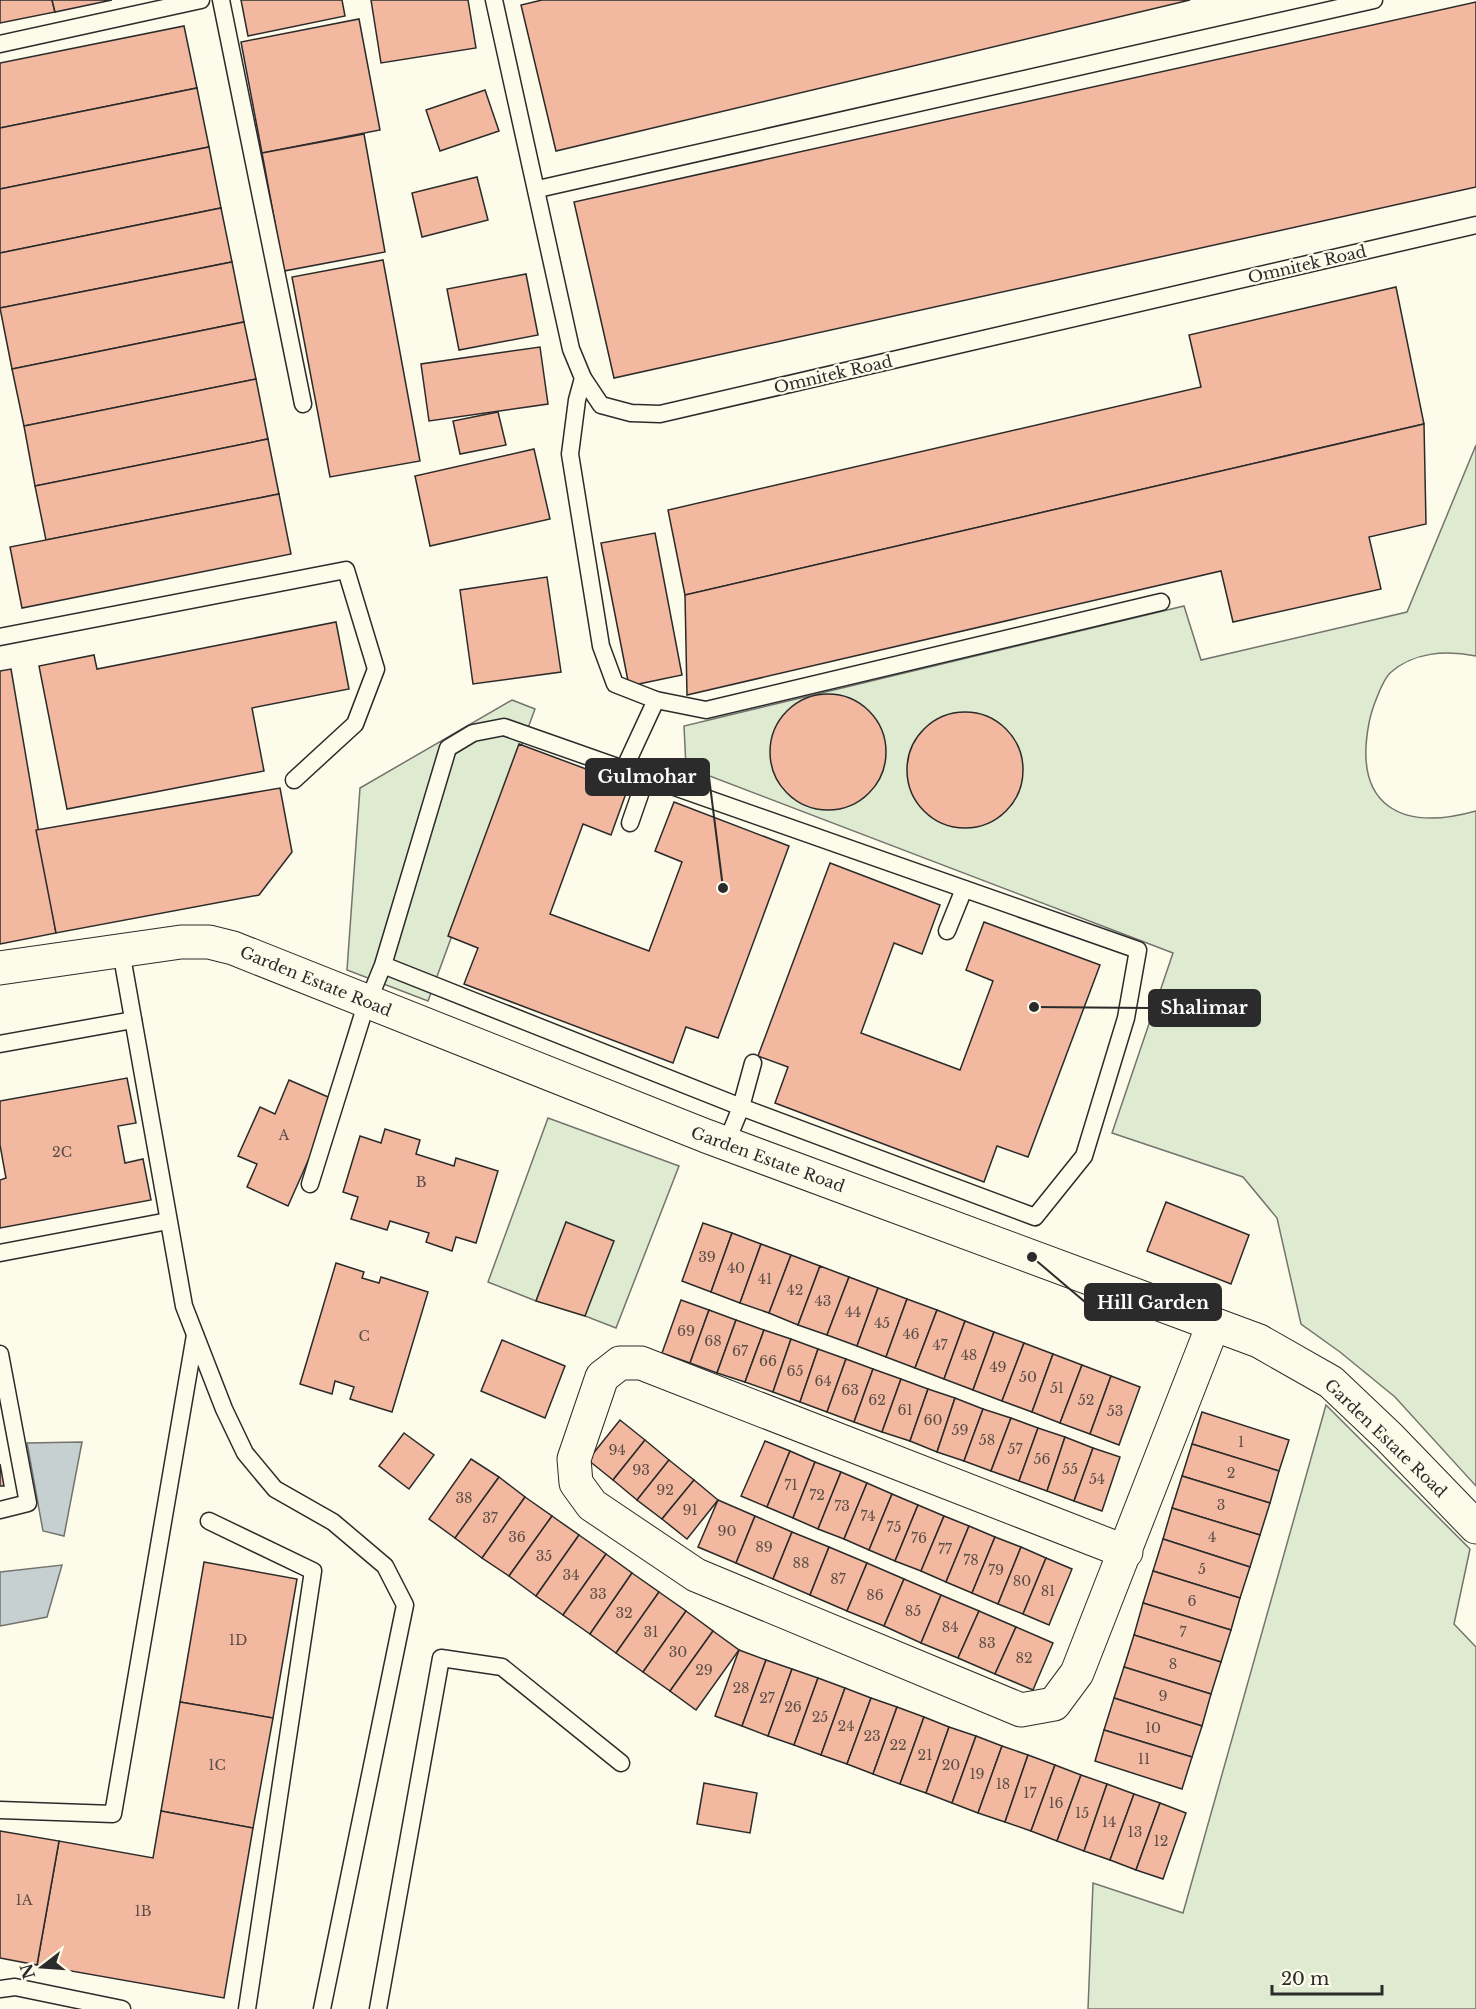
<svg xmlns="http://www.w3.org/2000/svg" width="1476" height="2009" font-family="'Libre Baskerville',serif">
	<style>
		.green { fill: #deebd1; stroke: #74746e; stroke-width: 1.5 }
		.water { fill: #c7d0d0; stroke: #74746e; stroke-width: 1.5 }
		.building { fill: #f2b8a0; stroke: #2b2b2b; stroke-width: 1.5 }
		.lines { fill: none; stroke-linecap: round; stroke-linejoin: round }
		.lane-casing { stroke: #2b2b2b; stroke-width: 19 }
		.street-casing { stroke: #2b2b2b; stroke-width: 35 }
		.secondary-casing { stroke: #2b2b2b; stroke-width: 35 }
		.lane { stroke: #fdfbea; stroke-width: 16 }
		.street { stroke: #fdfbea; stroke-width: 33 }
		.secondary { stroke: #fdfbea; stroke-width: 33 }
		.labels { text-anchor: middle; stroke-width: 4.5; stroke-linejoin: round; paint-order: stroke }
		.number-label { font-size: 14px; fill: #5d4e48 }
		.street-label { font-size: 16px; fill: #2b2b2b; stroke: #fdfbea }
		.leader { fill: none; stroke: #2b2b2b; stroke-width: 2 }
		.callout-dot { fill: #2b2b2b; stroke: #fdfbea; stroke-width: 2 }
		.callout { fill: #2b2b2b; stroke: #2b2b2b; stroke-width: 2 }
		.callout-label { font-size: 18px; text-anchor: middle; font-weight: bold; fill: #fff }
	</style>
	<rect width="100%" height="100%" fill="#fdfbea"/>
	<!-- green -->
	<g class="green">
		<path d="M1476 445V656C1446 650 1413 652 1390 673 1382 681 1371 711 1369 723 1353 806 1401 832 1476 811V1486L1395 1397 1340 1352 1301 1324 1277 1218 1243 1177 1112 1133 1173 953 686 767 684 726 1184 606 1201 660 1407 612Z"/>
		<polygon points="512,700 535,709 428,1001 347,970 360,788"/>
		<polygon points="548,1118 679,1166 616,1328 585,1316 566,1223 536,1301 488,1282"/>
		<polygon points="1326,1405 1470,1549 1454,1624 1476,1647 1476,2009 1088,2009 1093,1883 1183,1913"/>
	</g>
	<!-- water -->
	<g class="water">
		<polygon points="82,1442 64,1536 43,1531 27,1443"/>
		<polygon points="62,1565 47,1617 0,1626 0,1572"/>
	</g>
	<!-- building -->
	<g class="building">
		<polygon points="0,0 52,0 55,12 0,23"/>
		<polygon points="52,0 112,0 55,12"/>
		<polygon points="241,0 342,0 345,16 248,36"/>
		<polygon points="371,0 468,0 476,48 381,63"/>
		<polygon points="542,0 1190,0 556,151 521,5"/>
		<polygon points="1476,2 1476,187 614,378 574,202"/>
		<polygon points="359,19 380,130 262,153 241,42"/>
		<polygon points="184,26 197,88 0,128 0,63"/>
		<polygon points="197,88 209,147 0,189 0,128"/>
		<polygon points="485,90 499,131 440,151 426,110"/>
		<polygon points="364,134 385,252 284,271 262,153"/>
		<polygon points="209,147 221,208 0,253 0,189"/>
		<polygon points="477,177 488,220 422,237 412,193"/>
		<polygon points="221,208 232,262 0,308 0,253"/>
		<polygon points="383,260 420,461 330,477 292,277"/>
		<polygon points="232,262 244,322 12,369 0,308"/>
		<polygon points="526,274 538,335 459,350 447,289"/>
		<polygon points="1396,287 1424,424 685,595 668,510 1201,387 1189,335"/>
		<polygon points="244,322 256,379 24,426 12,369"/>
		<polygon points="540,347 548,404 429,421 421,364"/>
		<polygon points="256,379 268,439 35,486 24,426"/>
		<polygon points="498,412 506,445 460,454 453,421"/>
		<polygon points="1424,424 1426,524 1369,537 1381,589 1233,622 1221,571 687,695 685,595"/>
		<polygon points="268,439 279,494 46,540 35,486"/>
		<polygon points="534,449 550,519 430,546 415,476"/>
		<polygon points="279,494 291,554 22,608 10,547"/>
		<polygon points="655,533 682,675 629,686 601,543"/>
		<polygon points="547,577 561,672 473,684 460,590"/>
		<polygon points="336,622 349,689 252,708 264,771 67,809 39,666 94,655 97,669"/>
		<polygon points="11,669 56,933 0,944 0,671"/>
		<circle cx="828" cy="752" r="58"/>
		<circle cx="965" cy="770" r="58"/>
		<polygon points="519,744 629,785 611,835 583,824 550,914 649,951 682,862 655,851 674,802 789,846 718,1038 686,1027 673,1063 464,984 478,948 448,936"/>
		<polygon points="280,788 292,852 259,895 56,933 36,830"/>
		<polygon points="830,863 940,905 922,954 894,943 861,1033 960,1070 993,981 966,970 984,922 1100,965 1028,1157 997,1146 984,1182 775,1103 788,1067 758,1056"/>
		<polygon points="127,1078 136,1123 118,1126 125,1163 143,1159 151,1200 0,1228 0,1180 6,1178 0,1145 0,1101"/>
		<polygon points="289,1080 335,1100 288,1206 247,1187 257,1164 238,1156 260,1107 275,1114"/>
		<polygon points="385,1129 420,1140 416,1154 454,1166 456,1158 498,1171 476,1243 456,1237 452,1251 426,1242 429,1233 390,1221 387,1230 351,1219 358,1197 343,1192 360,1136 381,1143"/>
		<polygon points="1166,1202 1249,1235 1231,1284 1147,1251"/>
		<polygon points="566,1222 614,1241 585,1316 536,1301"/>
		<polygon points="703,1223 732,1233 711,1292 682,1281"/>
		<polygon points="732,1233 761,1244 740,1303 711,1292"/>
		<polygon points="761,1244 791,1255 769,1313 740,1303"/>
		<polygon points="791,1255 820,1266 798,1325 769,1313"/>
		<polygon points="336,1263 364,1272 362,1278 379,1283 381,1277 428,1292 392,1412 350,1399 354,1387 335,1381 332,1394 300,1384"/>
		<polygon points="820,1266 849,1277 827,1335 798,1325"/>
		<polygon points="849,1277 878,1288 857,1346 827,1335"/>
		<polygon points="878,1288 907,1299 886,1357 857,1346"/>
		<polygon points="907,1299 937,1310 915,1368 886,1357"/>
		<polygon points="681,1300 709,1310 690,1363 662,1353"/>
		<polygon points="709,1310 736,1320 717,1373 690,1363"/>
		<polygon points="937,1310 965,1321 944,1379 915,1368"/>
		<polygon points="736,1320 764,1330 745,1382 717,1373"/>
		<polygon points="965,1321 994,1332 973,1390 944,1379"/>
		<polygon points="764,1330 791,1339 773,1392 745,1382"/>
		<polygon points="994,1332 1024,1343 1002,1401 973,1390"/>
		<polygon points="791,1339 818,1349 800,1402 773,1392"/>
		<polygon points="502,1340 565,1366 545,1418 481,1391"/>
		<polygon points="1024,1343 1053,1354 1032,1412 1002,1401"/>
		<polygon points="818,1349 846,1359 827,1412 800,1402"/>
		<polygon points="1053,1354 1082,1365 1060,1423 1032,1412"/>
		<polygon points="846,1359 873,1369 854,1422 827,1412"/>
		<polygon points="1082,1365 1111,1376 1090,1434 1060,1423"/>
		<polygon points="873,1369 901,1379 882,1432 854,1422"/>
		<polygon points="1111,1376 1140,1387 1119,1445 1090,1434"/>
		<polygon points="901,1379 928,1389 910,1441 882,1432"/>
		<polygon points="928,1389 955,1398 937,1452 910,1441"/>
		<polygon points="955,1398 983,1409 964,1461 937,1452"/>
		<polygon points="983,1409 1011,1418 991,1471 964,1461"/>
		<polygon points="1202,1412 1289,1440 1279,1471 1192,1444"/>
		<polygon points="1011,1418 1038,1428 1019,1481 991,1471"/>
		<polygon points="620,1420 645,1440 613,1480 588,1460"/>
		<polygon points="1038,1428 1065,1437 1047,1491 1019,1481"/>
		<polygon points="404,1433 434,1455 409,1489 379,1466"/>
		<polygon points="1065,1437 1093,1448 1074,1501 1047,1491"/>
		<polygon points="645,1440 669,1460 637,1500 613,1480"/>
		<polygon points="765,1441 790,1451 767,1507 741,1496"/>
		<polygon points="1192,1444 1279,1471 1270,1503 1182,1476"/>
		<polygon points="1093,1448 1120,1457 1102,1511 1074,1501"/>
		<polygon points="790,1451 815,1462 793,1518 767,1507"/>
		<polygon points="471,1459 499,1477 455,1538 429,1519"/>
		<polygon points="669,1460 694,1480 662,1519 637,1500"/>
		<polygon points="815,1462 841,1472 818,1529 793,1518"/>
		<polygon points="0,1464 4,1486 0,1486"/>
		<polygon points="841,1472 867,1483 844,1539 818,1529"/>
		<polygon points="1182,1476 1270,1503 1260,1535 1172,1508"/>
		<polygon points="499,1477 525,1497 482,1558 455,1538"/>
		<polygon points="694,1480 718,1500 687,1539 662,1519"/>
		<polygon points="867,1483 892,1494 869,1550 844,1539"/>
		<polygon points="892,1494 918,1505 895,1561 869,1550"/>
		<polygon points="525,1497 552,1516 509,1576 482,1558"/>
		<polygon points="718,1500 755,1516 736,1563 698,1547"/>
		<polygon points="918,1505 944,1516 921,1571 895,1561"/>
		<polygon points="1172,1508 1260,1535 1250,1567 1163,1539"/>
		<polygon points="552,1516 579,1535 536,1596 509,1576"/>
		<polygon points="755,1516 792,1532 773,1579 736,1563"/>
		<polygon points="944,1516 969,1526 946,1582 921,1571"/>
		<polygon points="969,1526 995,1537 972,1593 946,1582"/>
		<polygon points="792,1532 829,1547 810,1595 773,1579"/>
		<polygon points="579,1535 606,1554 563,1615 536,1596"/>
		<polygon points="995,1537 1021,1547 998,1604 972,1593"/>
		<polygon points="1163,1539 1250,1567 1240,1598 1153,1571"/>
		<polygon points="829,1547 867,1563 847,1611 810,1595"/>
		<polygon points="1021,1547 1046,1558 1023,1614 998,1604"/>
		<polygon points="606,1554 632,1573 590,1634 563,1615"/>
		<polygon points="1046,1558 1072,1569 1049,1625 1023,1614"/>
		<polygon points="204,1562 297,1579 273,1718 180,1702"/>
		<polygon points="867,1563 904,1579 884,1626 847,1611"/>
		<polygon points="1153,1571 1240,1598 1231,1630 1143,1603"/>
		<polygon points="632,1573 659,1592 616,1653 590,1634"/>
		<polygon points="904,1579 941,1595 921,1643 884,1626"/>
		<polygon points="659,1592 686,1611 643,1672 616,1653"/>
		<polygon points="941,1595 979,1611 958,1658 921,1643"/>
		<polygon points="1143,1603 1231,1630 1221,1662 1134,1635"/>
		<polygon points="686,1611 713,1631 670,1691 643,1672"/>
		<polygon points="979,1611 1016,1627 995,1674 958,1658"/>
		<polygon points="1016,1627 1053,1643 1033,1690 995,1674"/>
		<polygon points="713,1631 739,1650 696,1710 670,1691"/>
		<polygon points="1134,1635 1221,1662 1211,1694 1124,1667"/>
		<polygon points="739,1650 766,1660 742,1726 715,1716"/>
		<polygon points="766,1660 792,1669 768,1736 742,1726"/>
		<polygon points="1124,1667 1211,1694 1202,1726 1114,1698"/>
		<polygon points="792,1669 818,1678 794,1745 768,1736"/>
		<polygon points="818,1678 845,1688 821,1755 794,1745"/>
		<polygon points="845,1688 871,1698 847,1764 821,1755"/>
		<polygon points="871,1698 897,1707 873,1774 847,1764"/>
		<polygon points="1114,1698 1202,1726 1192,1757 1104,1730"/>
		<polygon points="180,1702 273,1718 253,1828 161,1811"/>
		<polygon points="897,1707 924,1717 900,1784 873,1774"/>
		<polygon points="924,1717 949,1727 926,1793 900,1784"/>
		<polygon points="949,1727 976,1736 952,1803 926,1793"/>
		<polygon points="1104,1730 1192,1757 1182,1789 1095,1761"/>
		<polygon points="976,1736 1002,1746 978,1813 952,1803"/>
		<polygon points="1002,1746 1028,1755 1005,1822 978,1813"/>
		<polygon points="1028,1755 1055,1765 1031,1831 1005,1822"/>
		<polygon points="1055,1765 1081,1775 1057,1841 1031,1831"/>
		<polygon points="1081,1775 1107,1784 1084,1851 1057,1841"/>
		<polygon points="704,1783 757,1793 750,1833 697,1824"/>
		<polygon points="1107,1784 1134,1794 1110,1860 1084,1851"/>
		<polygon points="1134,1794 1160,1803 1136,1870 1110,1860"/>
		<polygon points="1160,1803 1186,1813 1163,1879 1136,1870"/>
		<polygon points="161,1811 253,1828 224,1998 37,1965 59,1841 153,1858"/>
		<polygon points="0,1831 59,1841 37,1965 0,1958"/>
	</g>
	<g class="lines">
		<!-- lane casing -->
		<g class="lane-casing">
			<g id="lane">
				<polyline points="221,0 303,404"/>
				<polyline points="494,0 571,349 583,378 601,405 631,413 660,414 1476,225"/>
				<polyline points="0,44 201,0"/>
				<polyline points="538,189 1374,0"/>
				<polyline points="583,378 577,400 570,454 601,646 615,684 656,700 706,710 1161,602"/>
				<polyline points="0,637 346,570 376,669 355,724 294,780"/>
				<polyline points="624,769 656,700"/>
				<polyline points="630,823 646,777"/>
				<polyline points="947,931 964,889"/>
				<polyline points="121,951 184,1306 224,1409 245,1453 275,1489 333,1522 385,1566 405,1605 322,2009"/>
				<polyline points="0,1044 133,1020"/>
				<polyline points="726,1144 741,1107 753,1063"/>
				<polyline points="310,1184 363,1014 383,965 741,1107 1035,1217 1084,1156 1126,1018 1138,950 504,727 473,733 448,748 383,965"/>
				<polyline points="0,1253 168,1221"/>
				<polyline points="0,1354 28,1503 0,1510"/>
				<polyline points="209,1521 313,1571 247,2009"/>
				<polyline points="0,1810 113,1814 195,1335"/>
				<polyline points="0,1989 15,1987 122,2009"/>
				<polyline points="378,2009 441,1658 502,1667 621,1763"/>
			</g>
		</g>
		<!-- street casing -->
		<g class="street-casing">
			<polyline id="street" points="1126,1552 641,1363 620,1363 602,1377 574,1459 576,1483 592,1505 696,1575 1021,1710 1054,1704 1077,1673 1213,1325"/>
		</g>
		<!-- secondary casing -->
		<g class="secondary-casing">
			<polyline id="secondary" points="0,968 181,942 209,942 233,948 706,1136 1259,1341 1331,1382 1389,1437 1476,1527"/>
		</g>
		<!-- lane -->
		<use href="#lane" class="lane"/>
		<!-- street -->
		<use href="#street" class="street"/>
		<!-- secondary -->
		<use href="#secondary" class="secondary"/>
	</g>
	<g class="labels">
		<!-- number labels -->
		<g class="number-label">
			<text x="284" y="1140">A</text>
			<text x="62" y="1157">2C</text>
			<text x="421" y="1187">B</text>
			<text x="707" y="1262">39</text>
			<text x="736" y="1273">40</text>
			<text x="765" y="1284">41</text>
			<text x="795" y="1295">42</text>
			<text x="823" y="1306">43</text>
			<text x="853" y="1317">44</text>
			<text x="882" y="1328">45</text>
			<text x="686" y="1336">69</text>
			<text x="911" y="1339">46</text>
			<text x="364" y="1341">C</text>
			<text x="713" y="1346">68</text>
			<text x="940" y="1350">47</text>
			<text x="740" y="1356">67</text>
			<text x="969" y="1360">48</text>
			<text x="768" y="1366">66</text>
			<text x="998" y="1372">49</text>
			<text x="795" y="1376">65</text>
			<text x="1028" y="1382">50</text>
			<text x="823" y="1386">64</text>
			<text x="1057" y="1393">51</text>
			<text x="850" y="1395">63</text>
			<text x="877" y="1405">62</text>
			<text x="1086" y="1405">52</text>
			<text x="905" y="1415">61</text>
			<text x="1115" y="1416">53</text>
			<text x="933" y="1425">60</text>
			<text x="960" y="1435">59</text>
			<text x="987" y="1445">58</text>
			<text x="1241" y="1447">1</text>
			<text x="1015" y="1454">57</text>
			<text x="617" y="1455">94</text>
			<text x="1042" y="1464">56</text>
			<text x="1070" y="1474">55</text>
			<text x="641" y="1475">93</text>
			<text x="1231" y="1478">2</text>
			<text x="1097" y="1484">54</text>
			<text x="791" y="1490">71</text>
			<text x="665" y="1495">92</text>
			<text x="817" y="1500">72</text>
			<text x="464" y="1503">38</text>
			<text x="1221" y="1510">3</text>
			<text x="842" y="1511">73</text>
			<text x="690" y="1515">91</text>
			<text x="868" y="1521">74</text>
			<text x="490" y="1523">37</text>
			<text x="894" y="1532">75</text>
			<text x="727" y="1536">90</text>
			<text x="517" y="1542">36</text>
			<text x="1212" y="1542">4</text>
			<text x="919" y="1543">76</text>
			<text x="764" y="1552">89</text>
			<text x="945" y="1554">77</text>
			<text x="544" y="1561">35</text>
			<text x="971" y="1565">78</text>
			<text x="801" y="1568">88</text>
			<text x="1202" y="1574">5</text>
			<text x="996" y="1575">79</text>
			<text x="571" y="1580">34</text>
			<text x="838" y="1584">87</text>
			<text x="1022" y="1586">80</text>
			<text x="1048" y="1596">81</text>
			<text x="598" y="1599">33</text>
			<text x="875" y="1600">86</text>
			<text x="1192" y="1606">6</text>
			<text x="913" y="1616">85</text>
			<text x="624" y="1618">32</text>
			<text x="950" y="1632">84</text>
			<text x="651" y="1637">31</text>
			<text x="1183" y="1637">7</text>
			<text x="238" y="1645">1D</text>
			<text x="987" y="1648">83</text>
			<text x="678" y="1657">30</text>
			<text x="1024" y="1663">82</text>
			<text x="1173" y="1669">8</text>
			<text x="704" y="1675">29</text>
			<text x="741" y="1693">28</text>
			<text x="1163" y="1701">9</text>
			<text x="767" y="1703">27</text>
			<text x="793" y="1712">26</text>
			<text x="820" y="1722">25</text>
			<text x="846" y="1731">24</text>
			<text x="1153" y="1733">10</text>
			<text x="872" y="1741">23</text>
			<text x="898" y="1750">22</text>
			<text x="925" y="1760">21</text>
			<text x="1144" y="1764">11</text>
			<text x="217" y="1770">1C</text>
			<text x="951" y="1770">20</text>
			<text x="977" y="1779">19</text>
			<text x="1003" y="1789">18</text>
			<text x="1030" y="1798">17</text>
			<text x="1056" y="1808">16</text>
			<text x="1082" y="1818">15</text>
			<text x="1109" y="1827">14</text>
			<text x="1135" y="1837">13</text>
			<text x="1161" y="1846">12</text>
			<text x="24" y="1905">1A</text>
			<text x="143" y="1916">1B</text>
		</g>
		<!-- street labels -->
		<g class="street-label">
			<text transform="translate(1307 264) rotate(-13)" y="6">Omnitek Road</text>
			<text transform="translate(833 374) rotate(-13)" y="6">Omnitek Road</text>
			<text transform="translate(316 981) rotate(22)" y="6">Garden Estate Road</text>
			<text transform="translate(768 1159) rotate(20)" y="6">Garden Estate Road</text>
			<text transform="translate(1386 1438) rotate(44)" y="6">Garden Estate Road</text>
		</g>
	</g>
	<!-- callouts -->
	<path class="leader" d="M723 888L709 777M1034 1007L1149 1008M1032 1257L1085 1302"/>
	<g class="callout-dot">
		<circle cx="723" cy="888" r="6"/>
		<circle cx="1034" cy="1007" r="6"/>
		<circle cx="1032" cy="1257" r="6"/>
	</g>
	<g class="callout">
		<rect x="586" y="759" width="123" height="36" rx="6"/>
		<rect x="1149" y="990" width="111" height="36" rx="6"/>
		<rect x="1085" y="1284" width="136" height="36" rx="6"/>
	</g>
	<g class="callout-label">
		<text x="647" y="783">Gulmohar</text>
		<text x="1204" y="1014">Shalimar</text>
		<text x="1153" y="1309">Hill Garden</text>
	</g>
	<!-- north arrow -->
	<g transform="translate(42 1967) rotate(253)" stroke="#fdfbea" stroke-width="4.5" paint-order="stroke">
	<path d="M0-4.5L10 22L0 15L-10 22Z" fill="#2b2b2b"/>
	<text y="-9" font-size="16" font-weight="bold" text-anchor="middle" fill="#2b2b2b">N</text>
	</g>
	<!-- scale -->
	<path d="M1272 1985v9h110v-9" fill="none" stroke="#2b2b2b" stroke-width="3"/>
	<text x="1281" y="1985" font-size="18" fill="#2b2b2b" stroke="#fdfbea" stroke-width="4.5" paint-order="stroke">20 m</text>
</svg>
